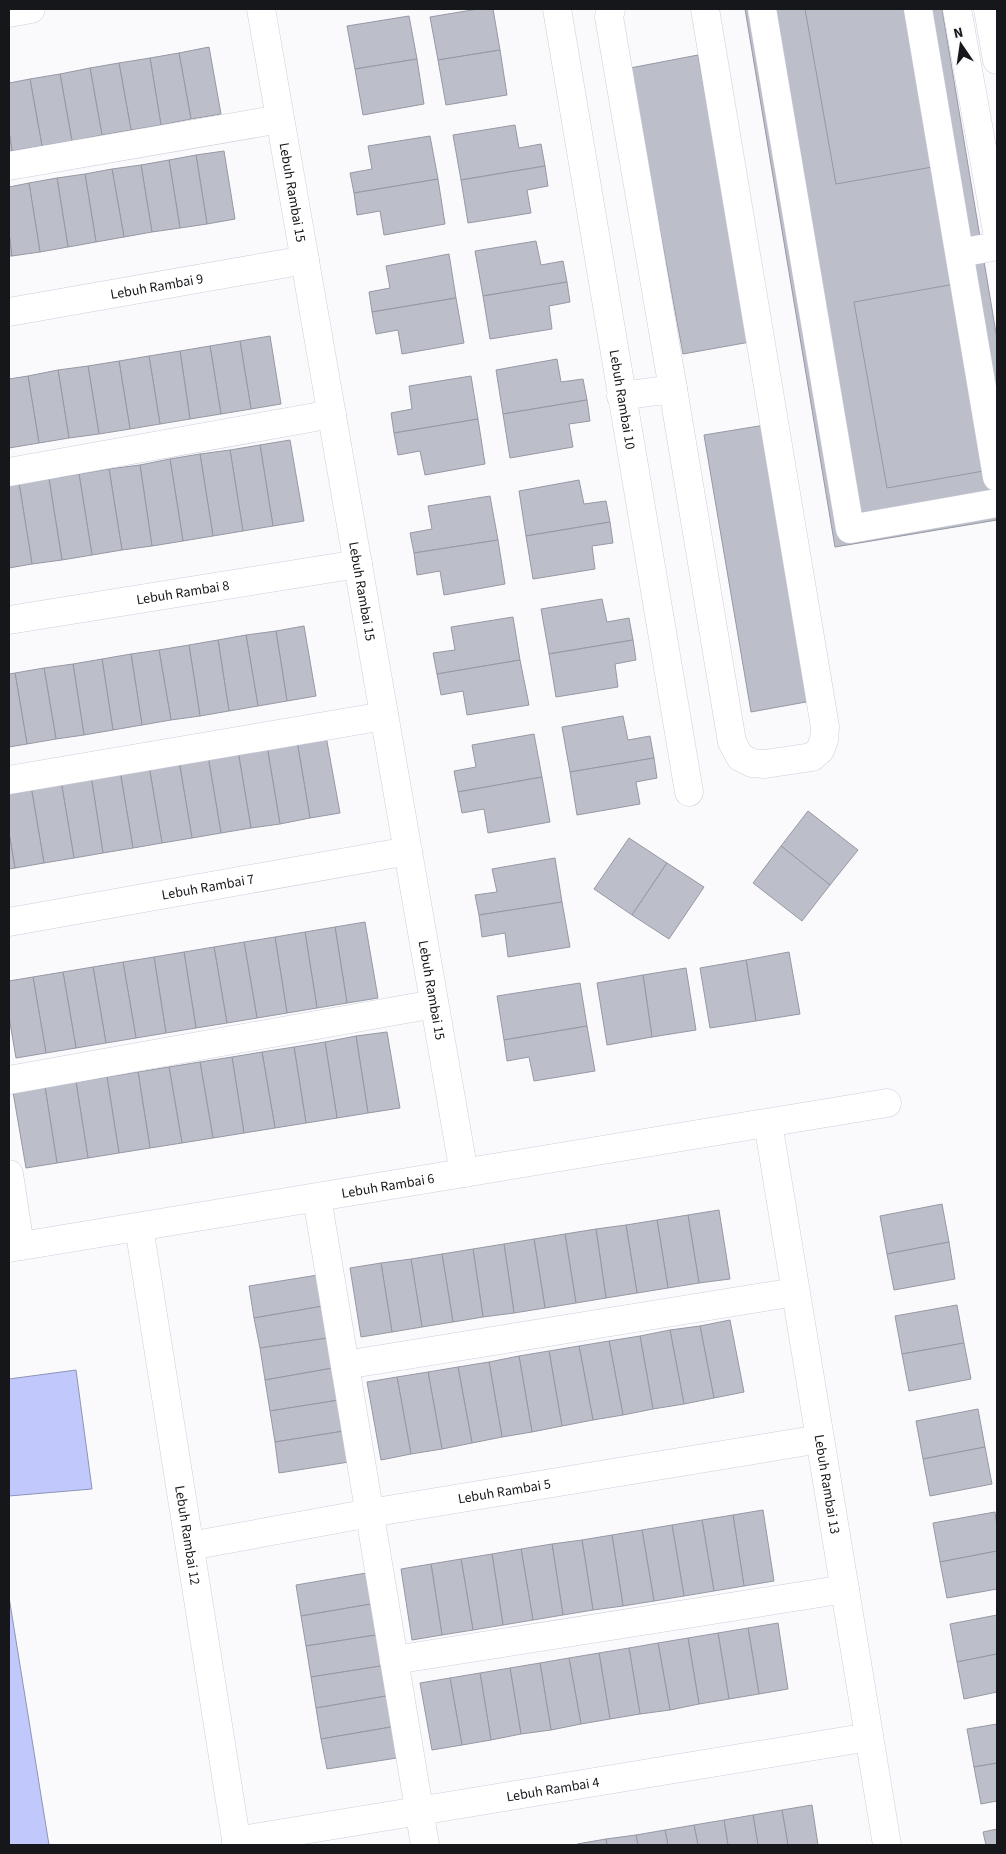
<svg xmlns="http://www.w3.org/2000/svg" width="1006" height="1854" font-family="'Source Sans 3',sans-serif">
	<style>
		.water { fill: #c1c9fc; stroke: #8e94b8 }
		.building { fill: #bcbeca; stroke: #9698a4 }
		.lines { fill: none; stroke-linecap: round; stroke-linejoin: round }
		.minor-casing { stroke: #cdcfdb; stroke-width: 29 }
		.minor { stroke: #fff; stroke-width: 28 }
		.labels { text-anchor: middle; stroke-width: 4; stroke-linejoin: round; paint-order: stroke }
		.street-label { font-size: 14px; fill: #16171b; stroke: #fafafd }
	</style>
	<rect width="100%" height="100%" fill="#fafafd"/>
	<!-- water -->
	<g class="water">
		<polygon points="76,1370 92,1489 9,1496 9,1379"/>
		<polygon points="9,1597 49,1845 9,1845"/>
	</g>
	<!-- building -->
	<g class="building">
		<polygon points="478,9 493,9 500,50 438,60 430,17"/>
		<polygon points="745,9 942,9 997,339 997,520 835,547"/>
		<polygon points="805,9 909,9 938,166 836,184"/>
		<polygon points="409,16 417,59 355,69 347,26"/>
		<polygon points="209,47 221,114 191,119 179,53"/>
		<polygon points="500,50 507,95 446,105 438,60"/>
		<polygon points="179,53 191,119 161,125 150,58"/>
		<polygon points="698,55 750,342 683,354 630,68"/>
		<polygon points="150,58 161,125 131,130 119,63"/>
		<polygon points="417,59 424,104 363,115 355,69"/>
		<polygon points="119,63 131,130 102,135 90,68"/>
		<polygon points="90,68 102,135 72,141 60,74"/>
		<polygon points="60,74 72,141 42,146 30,79"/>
		<polygon points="30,79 42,146 12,151 9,131 9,83"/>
		<polygon points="515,125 519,148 541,144 545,166 461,180 453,135"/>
		<polygon points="9,131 12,151 9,152"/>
		<polygon points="430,136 438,179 354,193 350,173 372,169 368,146"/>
		<polygon points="224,151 235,219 207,224 196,155"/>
		<polygon points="196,155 207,224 180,228 169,160"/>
		<polygon points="169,160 180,228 152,232 141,165"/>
		<polygon points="141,165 152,232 124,237 112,169"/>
		<polygon points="545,166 548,186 527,190 531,213 468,223 461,180"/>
		<polygon points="112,169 124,237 96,242 85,174"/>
		<polygon points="85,174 96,242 68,247 57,178"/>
		<polygon points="57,178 68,247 40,252 29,183"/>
		<polygon points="438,179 445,224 384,235 380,211 357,215 354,193"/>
		<polygon points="29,183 40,252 12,256 9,233 9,187"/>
		<polygon points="9,233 12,256 9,256"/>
		<polygon points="536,241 541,265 563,261 567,282 483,296 475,251"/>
		<polygon points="449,254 456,298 372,312 369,292 390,288 386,266"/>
		<polygon points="567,282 570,302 549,306 552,329 490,339 483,296"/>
		<polygon points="955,284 989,470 887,488 854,302"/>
		<polygon points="456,298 464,343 402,354 398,330 376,334 372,312"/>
		<polygon points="270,336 281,404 251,409 240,341"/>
		<polygon points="240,341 251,409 221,414 210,346"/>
		<polygon points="210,346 221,414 190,419 180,351"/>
		<polygon points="180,351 190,419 160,424 149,356"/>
		<polygon points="149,356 160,424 130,429 119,361"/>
		<polygon points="557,359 561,382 583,379 587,400 503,414 496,370"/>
		<polygon points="119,361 130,429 99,434 88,366"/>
		<polygon points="88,366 99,434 69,438 58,370"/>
		<polygon points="58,370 69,438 39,443 28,376"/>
		<polygon points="28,376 39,443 9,448 9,379"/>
		<polygon points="471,376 478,419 394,433 391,413 412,409 409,386"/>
		<polygon points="587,400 590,421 569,424 573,447 510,458 503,414"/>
		<polygon points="478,419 485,464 425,475 420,451 398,455 394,433"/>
		<polygon points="771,424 817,700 751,712 704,435"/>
		<polygon points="290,440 304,521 273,526 260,445"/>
		<polygon points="260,445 273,526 243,531 230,450"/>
		<polygon points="230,450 243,531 213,536 200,454"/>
		<polygon points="200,454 213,536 183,541 170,459"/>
		<polygon points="170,459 183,541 152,546 140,465"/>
		<polygon points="140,465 152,546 122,550 109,469"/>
		<polygon points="109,469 122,550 92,555 79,474"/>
		<polygon points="79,474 92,555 62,560 49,479"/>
		<polygon points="49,479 62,560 32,564 19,483"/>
		<polygon points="579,480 584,504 606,501 610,522 526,536 519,491"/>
		<polygon points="19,483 32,564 9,568 9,485"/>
		<polygon points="490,496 498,540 414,553 410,533 432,529 428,506"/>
		<polygon points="610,522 613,543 592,546 595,569 533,579 526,536"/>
		<polygon points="498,540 505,584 444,595 440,571 417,575 414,553"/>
		<polygon points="602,599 607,622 629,618 633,640 549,654 541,609"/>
		<polygon points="513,617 520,660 437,674 433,653 455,650 451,627"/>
		<polygon points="304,626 316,696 287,701 276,631"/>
		<polygon points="276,631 287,701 258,706 246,635"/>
		<polygon points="246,635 258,706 229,711 218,640"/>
		<polygon points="218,640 229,711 200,716 189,645"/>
		<polygon points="633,640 636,660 615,664 618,687 556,697 549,654"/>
		<polygon points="189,645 200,716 171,720 159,650"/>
		<polygon points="159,650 171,720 142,725 131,654"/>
		<polygon points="131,654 142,725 113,730 102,659"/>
		<polygon points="102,659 113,730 84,735 73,664"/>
		<polygon points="520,660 529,705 467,715 463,691 441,695 437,674"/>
		<polygon points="73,664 84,735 56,739 44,668"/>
		<polygon points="44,668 56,739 27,744 15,673"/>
		<polygon points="15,673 27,744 9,747 9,674"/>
		<polygon points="623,716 628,740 650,736 654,758 570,772 562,727"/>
		<polygon points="534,734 542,777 458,792 454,771 476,767 472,745"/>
		<polygon points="326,736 340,813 310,818 297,741"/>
		<polygon points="297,741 310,818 280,824 267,746"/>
		<polygon points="267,746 280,824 251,828 238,751"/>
		<polygon points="238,751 251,828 221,833 208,756"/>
		<polygon points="208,756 221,833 192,838 179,761"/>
		<polygon points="654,758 657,778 636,782 640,804 577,815 570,772"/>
		<polygon points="179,761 192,838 162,843 149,766"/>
		<polygon points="149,766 162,843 133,848 120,771"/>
		<polygon points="120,771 133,848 103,853 91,776"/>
		<polygon points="91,776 103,853 74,858 61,781"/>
		<polygon points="542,777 550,822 488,833 484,809 462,813 458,792"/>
		<polygon points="61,781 74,858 44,863 31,786"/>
		<polygon points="31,786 44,863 15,868 9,833 9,790"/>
		<polygon points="808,811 858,850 830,885 781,846"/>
		<polygon points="9,833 15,868 9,869"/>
		<polygon points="629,838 667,863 632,915 594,889"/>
		<polygon points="781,846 830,885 802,921 753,883"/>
		<polygon points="555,858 562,902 479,915 475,895 497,892 492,869"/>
		<polygon points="667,863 704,887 669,939 632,915"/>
		<polygon points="562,902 570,947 508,957 505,933 482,937 479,915"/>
		<polygon points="365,922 378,998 347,1003 335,927"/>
		<polygon points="335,927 347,1003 317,1008 305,932"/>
		<polygon points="305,932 317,1008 287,1013 275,937"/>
		<polygon points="275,937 287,1013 257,1018 244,942"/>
		<polygon points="244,942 257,1018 227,1023 214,947"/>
		<polygon points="214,947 227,1023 196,1028 184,952"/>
		<polygon points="184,952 196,1028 166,1033 154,957"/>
		<polygon points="789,952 800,1014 756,1021 746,960"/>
		<polygon points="154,957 166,1033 136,1038 123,962"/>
		<polygon points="746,960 756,1021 710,1028 700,968"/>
		<polygon points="123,962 136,1038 106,1043 93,967"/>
		<polygon points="93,967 106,1043 76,1048 63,972"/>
		<polygon points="686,968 696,1030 652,1037 643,975"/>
		<polygon points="63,972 76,1048 46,1053 33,977"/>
		<polygon points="643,975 652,1037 607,1045 597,983"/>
		<polygon points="33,977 46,1053 16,1058 9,1017 9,981"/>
		<polygon points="580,983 587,1026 504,1040 497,996"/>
		<polygon points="587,1026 595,1071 534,1081 529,1057 507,1061 504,1040"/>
		<polygon points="387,1032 400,1108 368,1113 356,1036"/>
		<polygon points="356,1036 368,1113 337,1118 325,1042"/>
		<polygon points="325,1042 337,1118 306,1123 294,1047"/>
		<polygon points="294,1047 306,1123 275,1128 262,1052"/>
		<polygon points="262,1052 275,1128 244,1133 232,1057"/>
		<polygon points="232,1057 244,1133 213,1138 200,1062"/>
		<polygon points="200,1062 213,1138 182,1143 169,1067"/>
		<polygon points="169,1067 182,1143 150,1148 138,1072"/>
		<polygon points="138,1072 150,1148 119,1153 107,1077"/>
		<polygon points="107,1077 119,1153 88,1158 76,1082"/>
		<polygon points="76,1082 88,1158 57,1163 45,1087"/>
		<polygon points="45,1087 57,1163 26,1168 13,1092"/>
		<polygon points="942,1204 949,1242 887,1254 880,1216"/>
		<polygon points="719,1210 730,1279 699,1283 688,1215"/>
		<polygon points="688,1215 699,1283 668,1288 657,1220"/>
		<polygon points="657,1220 668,1288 637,1293 626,1225"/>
		<polygon points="626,1225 637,1293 606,1298 596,1229"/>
		<polygon points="596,1229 606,1298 576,1303 565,1234"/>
		<polygon points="565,1234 576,1303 545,1308 534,1239"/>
		<polygon points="534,1239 545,1308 514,1313 504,1244"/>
		<polygon points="949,1242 955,1279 894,1290 887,1254"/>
		<polygon points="504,1244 514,1313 483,1317 473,1249"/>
		<polygon points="473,1249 483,1317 453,1322 442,1254"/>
		<polygon points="442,1254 453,1322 422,1327 411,1259"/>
		<polygon points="411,1259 422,1327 392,1332 381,1263"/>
		<polygon points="381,1263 392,1332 361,1337 350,1268"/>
		<polygon points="318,1275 323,1306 254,1318 249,1286"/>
		<polygon points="957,1305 964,1343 902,1354 895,1316"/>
		<polygon points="323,1306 328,1338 260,1348 254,1318"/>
		<polygon points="730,1320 744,1392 714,1398 700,1326"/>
		<polygon points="700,1326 714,1398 684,1404 670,1330"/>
		<polygon points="670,1330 684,1404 653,1409 640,1336"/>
		<polygon points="640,1336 653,1409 623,1415 609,1341"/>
		<polygon points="328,1338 333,1368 265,1380 260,1348"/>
		<polygon points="609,1341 623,1415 593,1420 579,1346"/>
		<polygon points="964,1343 971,1379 909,1391 902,1354"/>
		<polygon points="579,1346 593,1420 562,1426 549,1351"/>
		<polygon points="549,1351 562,1426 532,1432 519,1356"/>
		<polygon points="519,1356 532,1432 502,1437 489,1362"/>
		<polygon points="489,1362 502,1437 472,1443 458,1367"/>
		<polygon points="458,1367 472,1443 442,1449 428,1372"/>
		<polygon points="333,1368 339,1400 270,1411 265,1380"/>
		<polygon points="428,1372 442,1449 411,1454 397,1377"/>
		<polygon points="397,1377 411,1454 381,1460 367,1382"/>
		<polygon points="339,1400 344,1431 275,1442 270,1411"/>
		<polygon points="978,1409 985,1447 923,1459 916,1421"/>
		<polygon points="344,1431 349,1462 279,1473 275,1442"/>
		<polygon points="985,1447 992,1484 930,1496 923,1459"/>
		<polygon points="763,1510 774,1581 744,1586 733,1515"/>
		<polygon points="995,1512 997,1526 997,1551 940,1562 933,1523"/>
		<polygon points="733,1515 744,1586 714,1591 702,1520"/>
		<polygon points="702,1520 714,1591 684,1596 672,1525"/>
		<polygon points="672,1525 684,1596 654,1601 642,1530"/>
		<polygon points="642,1530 654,1601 623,1606 612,1535"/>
		<polygon points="612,1535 623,1606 593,1610 582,1540"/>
		<polygon points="582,1540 593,1610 563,1615 552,1544"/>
		<polygon points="552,1544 563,1615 533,1620 521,1549"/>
		<polygon points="521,1549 533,1620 503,1625 492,1554"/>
		<polygon points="997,1551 997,1589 947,1598 940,1562"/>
		<polygon points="492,1554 503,1625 473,1630 461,1559"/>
		<polygon points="461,1559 473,1630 442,1635 431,1564"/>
		<polygon points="431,1564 442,1635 412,1640 401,1569"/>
		<polygon points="372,1572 377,1603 301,1616 296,1585"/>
		<polygon points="377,1603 382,1634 306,1646 301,1616"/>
		<polygon points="997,1615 997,1654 957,1662 950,1624"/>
		<polygon points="778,1623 788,1689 759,1694 748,1628"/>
		<polygon points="748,1628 759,1694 729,1699 718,1633"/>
		<polygon points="718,1633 729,1699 699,1704 688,1638"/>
		<polygon points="382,1634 387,1665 311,1677 306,1646"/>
		<polygon points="688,1638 699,1704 670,1710 658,1643"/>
		<polygon points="658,1643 670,1710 640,1714 629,1648"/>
		<polygon points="629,1648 640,1714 610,1719 599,1653"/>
		<polygon points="599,1653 610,1719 581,1724 569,1658"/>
		<polygon points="997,1654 997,1692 964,1699 957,1662"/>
		<polygon points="569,1658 581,1724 551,1730 540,1663"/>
		<polygon points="540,1663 551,1730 521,1734 510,1668"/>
		<polygon points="387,1665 392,1695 316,1708 311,1677"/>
		<polygon points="510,1668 521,1734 491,1740 480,1673"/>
		<polygon points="480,1673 491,1740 462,1745 450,1678"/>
		<polygon points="450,1678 462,1745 432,1750 420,1683"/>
		<polygon points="392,1695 397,1726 321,1739 316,1708"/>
		<polygon points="997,1724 997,1763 974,1767 967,1729"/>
		<polygon points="397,1726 403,1757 327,1769 321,1739"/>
		<polygon points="997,1763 997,1801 981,1804 974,1767"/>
		<polygon points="812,1805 818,1845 788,1845 782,1810"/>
		<polygon points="782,1810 788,1845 758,1845 753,1815"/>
		<polygon points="753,1815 758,1845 728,1845 724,1820"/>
		<polygon points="724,1820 728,1845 698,1845 694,1825"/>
		<polygon points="694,1825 698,1845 668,1845 665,1830"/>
		<polygon points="997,1829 997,1845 986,1845 983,1832"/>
		<polygon points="665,1830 668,1845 638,1845 636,1835"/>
		<polygon points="636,1835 638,1845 607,1845 606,1839"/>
		<polygon points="606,1839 607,1845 577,1845 577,1844"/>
	</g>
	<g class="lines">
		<!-- minor casing -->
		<g class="minor-casing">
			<g id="minor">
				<path id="s1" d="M261 9 464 1173"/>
				<path id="s2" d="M557 9 689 792"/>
				<polyline points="611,9 609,17 673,389"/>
				<polyline points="762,9 850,529 997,503"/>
				<polyline points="918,9 997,477"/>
				<polyline points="957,9 997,231"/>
				<polyline points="988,9 997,60"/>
				<polyline points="9,13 31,9"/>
				<polyline points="9,166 280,119"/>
				<polyline points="960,253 997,246"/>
				<path id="s3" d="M9 312 305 260"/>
				<polyline points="621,396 673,389 732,742 740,757 752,763 765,764 812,757 820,750 824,740 825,727 705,9"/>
				<polyline points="9,472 332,414"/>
				<path id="s4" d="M9 620 358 564"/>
				<polyline points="9,780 384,716"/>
				<path id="s5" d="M9 922 408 851"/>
				<polyline points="9,1080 434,1004"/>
				<path id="s6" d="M768 1123 887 1845"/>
				<polyline points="9,1174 20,1246"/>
				<polyline points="317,1198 425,1845"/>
				<path id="s7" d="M139 1227 237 1845"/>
				<path id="s8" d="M9 1248 887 1103"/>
				<polyline points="345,1365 795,1292"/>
				<path id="s9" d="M190 1546 370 1513 820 1439"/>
				<polyline points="394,1660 845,1589"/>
				<path id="s10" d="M236 1841 869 1737"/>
			</g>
		</g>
		<!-- minor -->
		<use href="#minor" class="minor"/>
	</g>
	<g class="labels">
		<!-- street labels -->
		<g class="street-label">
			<text dy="5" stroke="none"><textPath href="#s1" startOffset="186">Lebuh Rambai 15</textPath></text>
			<text dy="5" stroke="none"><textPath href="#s3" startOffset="150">Lebuh Rambai 9</textPath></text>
			<text dy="5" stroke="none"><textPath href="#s2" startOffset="396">Lebuh Rambai 10</textPath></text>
			<text dy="5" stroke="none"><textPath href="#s1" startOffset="591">Lebuh Rambai 15</textPath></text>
			<text dy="5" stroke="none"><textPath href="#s4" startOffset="176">Lebuh Rambai 8</textPath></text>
			<text dy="5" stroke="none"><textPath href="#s5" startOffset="202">Lebuh Rambai 7</textPath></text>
			<text dy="5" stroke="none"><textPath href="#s1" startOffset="996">Lebuh Rambai 15</textPath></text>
			<text dy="5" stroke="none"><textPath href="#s8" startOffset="384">Lebuh Rambai 6</textPath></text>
			<text dy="5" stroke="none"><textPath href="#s6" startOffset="366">Lebuh Rambai 13</textPath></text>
			<text dy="5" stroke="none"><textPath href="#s9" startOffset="319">Lebuh Rambai 5</textPath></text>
			<text dy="5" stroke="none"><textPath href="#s7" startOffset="312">Lebuh Rambai 12</textPath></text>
			<text dy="5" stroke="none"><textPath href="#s10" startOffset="321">Lebuh Rambai 4</textPath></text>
		</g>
	</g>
	<!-- border -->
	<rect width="1006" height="1854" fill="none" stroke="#16171b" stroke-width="20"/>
	<!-- north arrow -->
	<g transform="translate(961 45) rotate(347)" stroke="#fafafd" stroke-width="4" paint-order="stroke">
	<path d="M0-4L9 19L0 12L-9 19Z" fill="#16171b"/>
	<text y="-8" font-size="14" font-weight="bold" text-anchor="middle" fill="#16171b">N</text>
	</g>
</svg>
